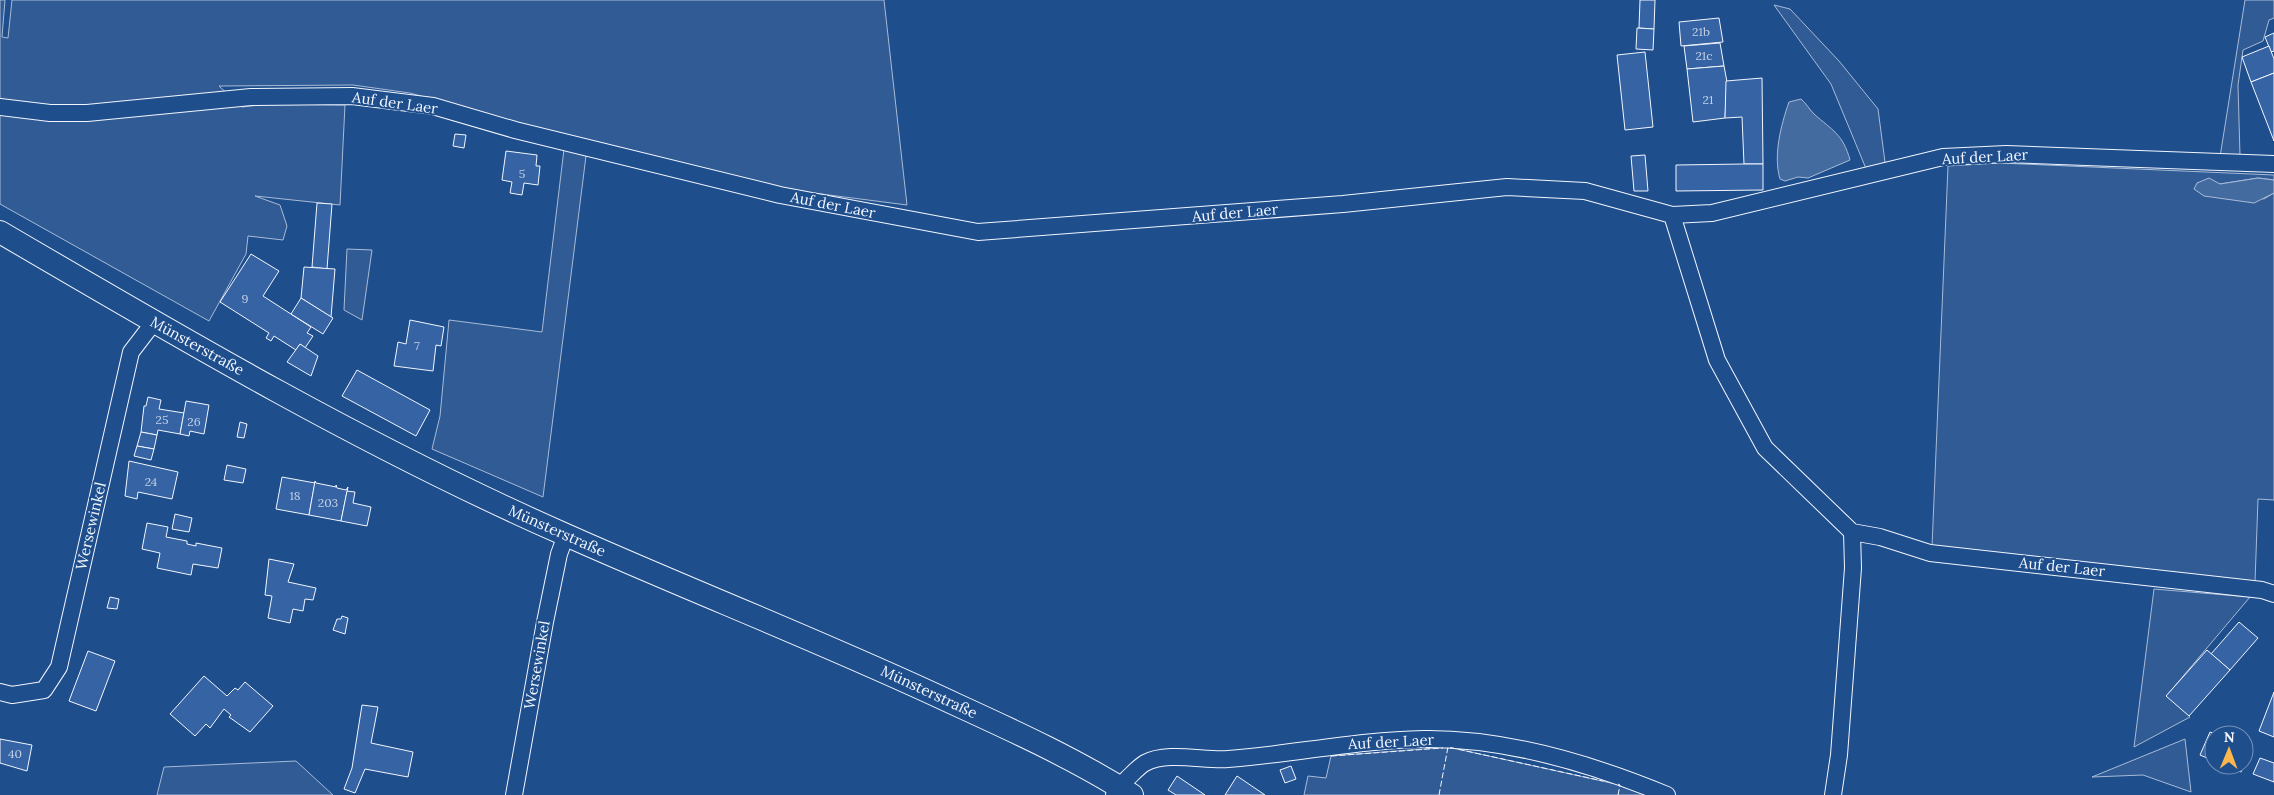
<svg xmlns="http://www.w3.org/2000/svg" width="2274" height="795" font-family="Lora,serif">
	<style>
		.built { fill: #305b95; stroke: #a8bbd7 }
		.water { fill: #446ba0; stroke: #a8bbd7 }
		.building { fill: #3563a3; stroke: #f2f6ff }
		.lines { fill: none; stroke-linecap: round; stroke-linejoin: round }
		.street-casing { stroke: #f2f6ff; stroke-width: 18 }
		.secondary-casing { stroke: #f2f6ff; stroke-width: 24 }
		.street { stroke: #1f4e8c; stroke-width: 16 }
		.secondary { stroke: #1f4e8c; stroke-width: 22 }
		.fence { stroke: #f2f6ff; stroke-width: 1; stroke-dasharray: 6 2.5; stroke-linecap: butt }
		.labels { text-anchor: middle; stroke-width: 4; stroke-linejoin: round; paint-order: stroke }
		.number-label { font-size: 12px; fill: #c3d1e8 }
		.street-label { font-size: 15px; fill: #f2f6ff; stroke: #1f4e8c }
	</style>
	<rect width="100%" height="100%" fill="#1f4e8c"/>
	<!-- built -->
	<g class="built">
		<polygon points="0,0 5,0 2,37 8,38 12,0 884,0 907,205 790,190 502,119 410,93 353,85 219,86 242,107 268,104 345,105 340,205 255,196 280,205 287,226 283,240 248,236 246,254 209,321 0,204"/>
		<polygon points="2245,0 2274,0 2274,18 2269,20 2263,41 2243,50 2238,85 2240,156 2220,157"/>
		<polygon points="1774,5 1790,9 1839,61 1878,109 1885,162 1867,171 1831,84"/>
		<polygon points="564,149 586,156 543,497 432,449 440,416 449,320 542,332"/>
		<polygon points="2000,163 2274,175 2274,180 2258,178 2220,184 2197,183 2264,199 2274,193 2274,500 2258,499 2255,582 1932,547 1948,166"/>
		<polygon points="347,249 372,250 362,320 344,310"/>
		<polygon points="2154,589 2250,597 2168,694 2190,717 2134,747"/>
		<polygon points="2185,739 2191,792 2143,775 2092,777"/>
		<polygon points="1448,747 1620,785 1647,795 1304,795 1308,776 1326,778 1331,756"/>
		<polygon points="296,761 333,795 157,795 164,767"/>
	</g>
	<!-- water -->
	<g class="water">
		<path d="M1801 99C1806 103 1809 109 1814 114 1832 130 1843 134 1850 160L1808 178 1798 177 1785 181 1780 179C1773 155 1781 125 1789 102Z"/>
		<polygon points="2209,178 2220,184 2258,178 2274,180 2274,193 2254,203 2204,196 2194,189 2197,183"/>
	</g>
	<!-- building -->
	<g class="building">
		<polygon points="1640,0 1655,0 1654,29 1639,28"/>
		<polygon points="1719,18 1723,42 1681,46 1679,22"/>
		<polygon points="1637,28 1654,29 1653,50 1636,49"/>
		<polygon points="2274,33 2274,51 2271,52 2265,37"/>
		<polygon points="1720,43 1724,66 1687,69 1684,46"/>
		<polygon points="2269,46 2274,59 2274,73 2251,82 2242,57"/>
		<polygon points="1645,52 1653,127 1625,130 1617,55"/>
		<polygon points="1724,66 1727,82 1725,118 1693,122 1687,69"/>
		<polygon points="2274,73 2274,141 2251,82"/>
		<polygon points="1762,78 1763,164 1744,164 1742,117 1725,118 1726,81"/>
		<polygon points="455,134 466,135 464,148 453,146"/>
		<polygon points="506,151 537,155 536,166 540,166 538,185 524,183 522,195 510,193 512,182 502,180"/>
		<polygon points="1645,155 1648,191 1634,191 1631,156"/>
		<polygon points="1744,164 1763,164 1763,190 1676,191 1676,165"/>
		<polygon points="317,203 332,204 327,269 312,267"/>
		<polygon points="251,254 279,271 263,296 311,327 307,333 313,336 305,348 300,344 296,350 274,336 271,341 266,338 269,333 220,302"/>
		<polygon points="304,267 335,269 331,317 301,298"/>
		<polygon points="301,298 333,318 323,334 291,314"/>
		<polygon points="410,320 444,327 441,346 436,345 433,371 394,366 398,342 406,344"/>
		<polygon points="300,344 318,356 311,376 287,362"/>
		<polygon points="357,370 430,410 416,436 342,396"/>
		<polygon points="148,397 161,400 159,409 184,413 180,434 158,430 157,435 141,432 144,406 146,406"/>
		<polygon points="186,401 209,405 204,434 190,431 189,436 180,434"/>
		<polygon points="240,422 247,424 244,438 237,437"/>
		<polygon points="141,432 157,435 154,449 137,446"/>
		<polygon points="137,446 154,449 151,460 134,456"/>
		<polygon points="129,461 178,472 172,499 138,492 137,499 125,496"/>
		<polygon points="227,465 246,469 243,483 224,480"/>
		<polygon points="282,477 315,483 309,515 276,509"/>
		<polygon points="315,481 316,483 336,487 336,485 337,488 346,490 348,487 341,521 309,515"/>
		<polygon points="347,491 355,492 353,503 371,507 367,526 341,521"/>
		<polygon points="175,514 192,518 189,532 172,529"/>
		<polygon points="147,523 168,527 166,537 187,541 187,544 196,546 196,543 222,548 218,568 193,564 191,575 157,568 160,553 142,549"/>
		<polygon points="269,559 294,564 288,582 316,588 313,600 305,599 303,611 293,609 290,623 268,618 272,596 265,595"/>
		<polygon points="110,597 119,599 117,609 107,608"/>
		<polygon points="342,616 348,618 345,634 333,630 337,619 341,619"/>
		<polygon points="2239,622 2258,638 2230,670 2211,654"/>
		<polygon points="2207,650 2230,670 2189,716 2166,696"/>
		<polygon points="88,651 115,661 96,711 69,701"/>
		<polygon points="204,676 227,696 235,688 238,690 245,682 273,706 250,732 229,717 231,715 224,709 210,728 206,724 195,736 170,714"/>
		<polygon points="2274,692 2274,737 2259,731"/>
		<polygon points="362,705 378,707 371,743 413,752 408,777 365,769 355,793 344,789 352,768"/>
		<polygon points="2210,732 2219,735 2214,735 2214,761 2200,755"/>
		<polygon points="0,739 32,745 27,771 0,763"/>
		<polygon points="2244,746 2251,749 2241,772 2224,765 2244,765"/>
		<polygon points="2260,758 2274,763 2274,782 2253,774"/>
		<polygon points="1291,766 1296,779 1285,783 1280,770"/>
		<polygon points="1177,776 1205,795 1176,795 1168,790"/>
		<polygon points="1237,776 1265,795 1225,795"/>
	</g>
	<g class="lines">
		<!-- street casing -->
		<g class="street-casing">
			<g id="street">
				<polyline points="0,107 50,113 87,113 251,97 352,96 433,106 515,130 780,195 978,232 1343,204 1507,187 1585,191 1672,215 1717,360 1765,448 1852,532 1880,537 1930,553 2262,590 2274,594"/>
				<polyline points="1672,215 1712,213 1943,157 2006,154 2274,164"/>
				<polyline points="0,692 12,695 44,690 59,667 131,352 154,322"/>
				<polyline points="514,795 545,622 559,554 566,535"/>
				<path d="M1114 795C1118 786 1124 782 1131 775 1135 771 1140 766 1145 763 1167 751 1205 761 1228 759 1294 754 1358 740 1424 739 1506 738 1592 764 1667 795"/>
				<polyline points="1833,795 1839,755 1853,568 1852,532"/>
			</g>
		</g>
		<!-- secondary casing -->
		<g class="secondary-casing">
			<path id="secondary" d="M0 232C184 340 370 449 566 535 696 593 828 644 957 705 1016 732 1077 760 1132 795"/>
		</g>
		<!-- street -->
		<use href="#street" class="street"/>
		<!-- secondary -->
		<use href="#secondary" class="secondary"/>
		<!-- fence -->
		<g class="fence">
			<polyline points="1331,756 1443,748"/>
			<polyline points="1439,795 1448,747 1603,781"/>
			<polyline points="1618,795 1620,785 1618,784"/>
		</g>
	</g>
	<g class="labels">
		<!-- number labels -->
		<g class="number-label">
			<text x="1701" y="36">21b</text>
			<text x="1704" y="60">21c</text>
			<text x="1708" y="104">21</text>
			<text x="522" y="178">5</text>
			<text x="245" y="303">9</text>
			<text x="417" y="350">7</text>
			<text x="162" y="424">25</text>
			<text x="194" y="426">26</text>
			<text x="151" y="486">24</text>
			<text x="295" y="500">18</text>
			<text x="328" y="507">203</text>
			<text x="15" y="758">40</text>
		</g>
		<!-- street labels -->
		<g class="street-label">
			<text transform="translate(395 103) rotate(8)" y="5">Auf der Laer</text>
			<text transform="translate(1985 157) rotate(-3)" y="5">Auf der Laer</text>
			<text transform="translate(833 205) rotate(11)" y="5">Auf der Laer</text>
			<text transform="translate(1235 213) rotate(-5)" y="5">Auf der Laer</text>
			<text transform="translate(197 346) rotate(29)" y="5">Münsterstraße</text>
			<text transform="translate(91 526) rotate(-77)" y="5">Wersewinkel</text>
			<text transform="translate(557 531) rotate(24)" y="5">Münsterstraße</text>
			<text transform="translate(2062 567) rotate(6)" y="5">Auf der Laer</text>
			<text transform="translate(537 665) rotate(-80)" y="5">Wersewinkel</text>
			<text transform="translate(929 692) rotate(25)" y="5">Münsterstraße</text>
			<text transform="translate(1391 742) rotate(-3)" y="5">Auf der Laer</text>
		</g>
	</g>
	<!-- north arrow -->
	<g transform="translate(2229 750) rotate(1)"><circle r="24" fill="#1f4e8c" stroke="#7391ba"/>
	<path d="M0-4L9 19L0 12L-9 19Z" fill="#ffb74d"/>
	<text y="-8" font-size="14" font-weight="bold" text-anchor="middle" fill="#f2f6ff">N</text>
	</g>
</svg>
